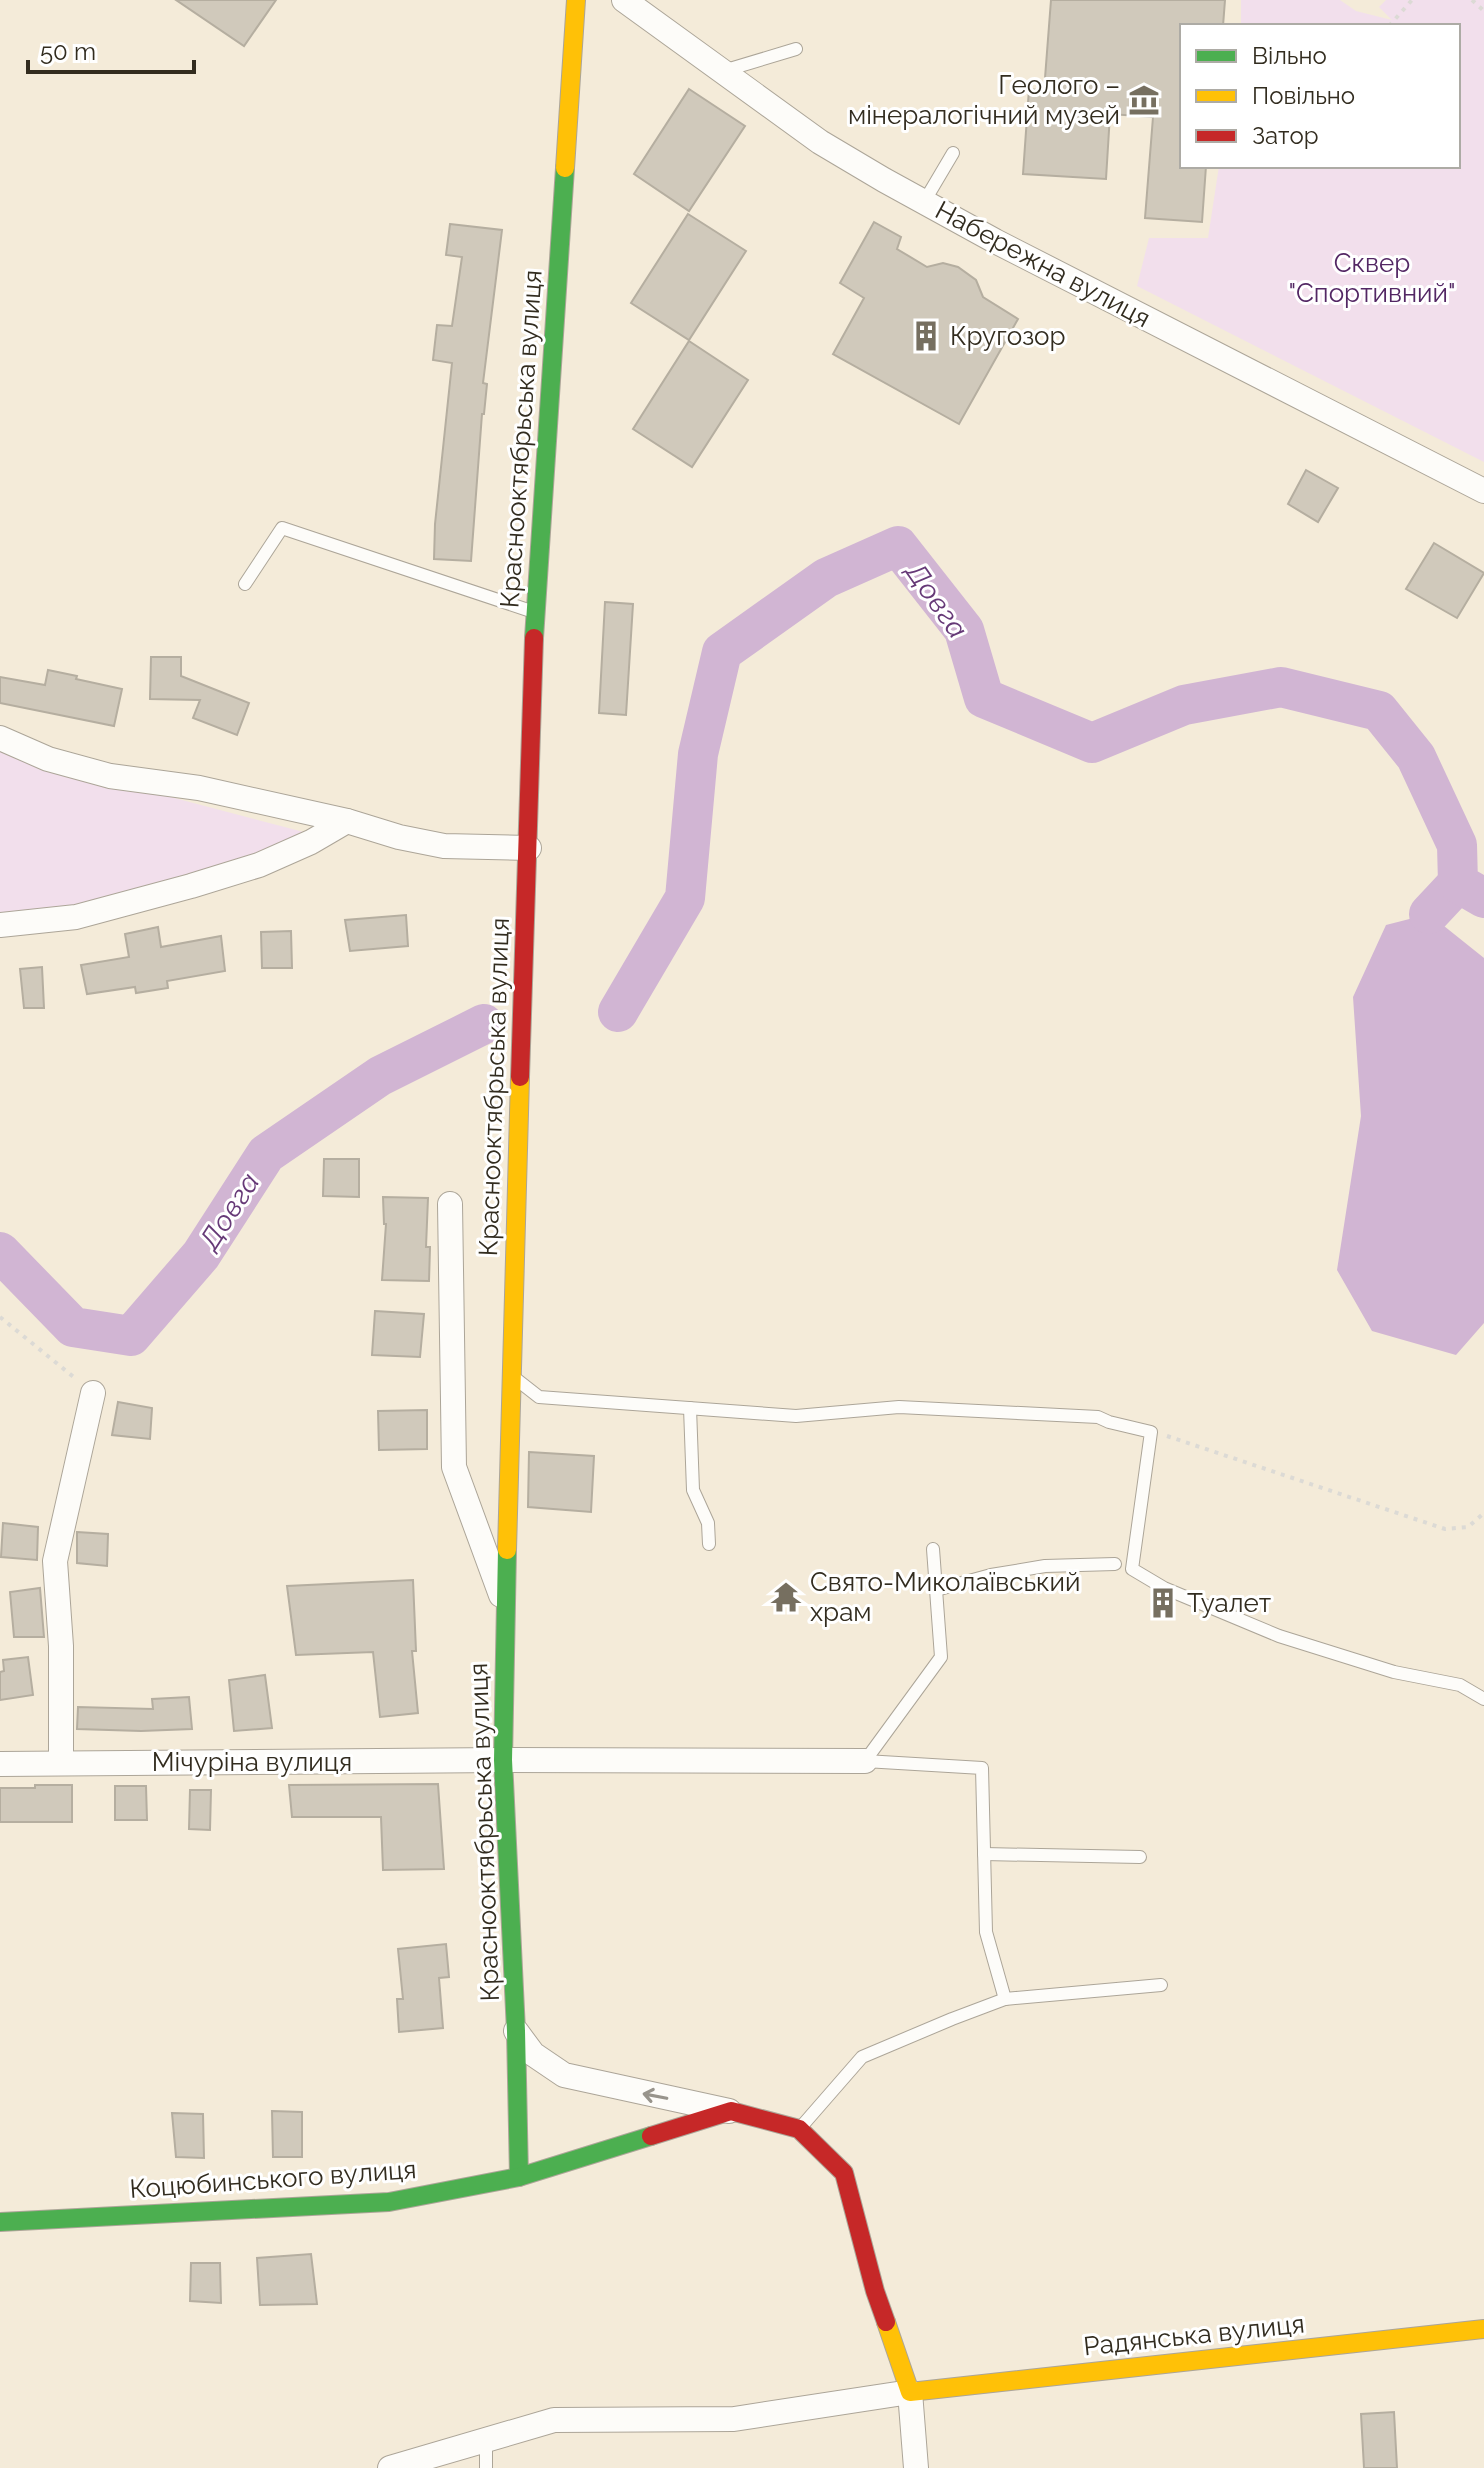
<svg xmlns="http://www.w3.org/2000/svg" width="1484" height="2468" font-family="Raleway,sans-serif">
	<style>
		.green { fill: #f2dfec }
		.water { fill: #d1b5d3 }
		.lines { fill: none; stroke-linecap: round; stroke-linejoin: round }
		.river { stroke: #d1b5d3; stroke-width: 40 }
		.building { fill: #d0c9bb; stroke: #b5aea0; stroke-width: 2 }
		.lane-casing { stroke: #aca598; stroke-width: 14 }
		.street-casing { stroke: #aca598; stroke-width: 26 }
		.fast-casing { stroke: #aca598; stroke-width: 20 }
		.slow-casing { stroke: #aca598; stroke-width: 20 }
		.jam-casing { stroke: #aca598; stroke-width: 20 }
		.path { stroke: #dcdad5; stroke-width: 4; stroke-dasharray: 4 6; stroke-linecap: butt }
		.lane { stroke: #fdfcf9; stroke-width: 12 }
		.street { stroke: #fdfcf9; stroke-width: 24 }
		.fast { stroke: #4caf50; stroke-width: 18 }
		.slow { stroke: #ffc107; stroke-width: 18 }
		.jam { stroke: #c62828; stroke-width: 18 }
		.oneway { stroke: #98948c }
		.labels { text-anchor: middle; stroke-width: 6; stroke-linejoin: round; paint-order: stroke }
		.poi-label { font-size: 26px; fill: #322c1f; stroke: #fff; text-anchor: start }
		.park-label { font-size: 26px; fill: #532764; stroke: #fff }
		.street-label { font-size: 26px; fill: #322c1f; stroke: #fff }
		.water-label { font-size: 28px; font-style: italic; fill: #663977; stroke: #fff }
	</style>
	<rect width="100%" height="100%" fill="#f4ebd9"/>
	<!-- green -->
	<g class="green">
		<polygon points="1241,0 1340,0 1356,11 1392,20 1379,7 1386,0 1484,0 1484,462 1137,286 1149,238 1208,238 1219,166 1458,166 1458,26 1241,26"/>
		<polygon points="0,752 315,835 151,891 60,911 0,916"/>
	</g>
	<!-- water -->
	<polygon class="water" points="1429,914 1484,958 1484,1323 1456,1355 1372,1331 1337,1270 1361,1116 1353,997 1386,925"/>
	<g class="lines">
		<!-- river -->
		<g class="river">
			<polyline points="1429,914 1458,883"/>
			<polyline points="618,1012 685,898 698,754 722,652 826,578 898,546 964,630 984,698 1092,743 1184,705 1281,687 1379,711 1416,757 1457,845 1458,883 1484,898"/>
			<polyline points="0,1252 73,1327 131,1336 201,1255 266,1154 380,1076 484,1024"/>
		</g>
	</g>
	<!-- building -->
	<g class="building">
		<polygon points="176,0 276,0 244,46"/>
		<polygon points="1051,0 1225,0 1223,26 1182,26 1182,166 1206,166 1202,222 1145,218 1153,117 1110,114 1106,179 1023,174 1029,89 1044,91"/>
		<polygon points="689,89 745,126 689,211 634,174"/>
		<polygon points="688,214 746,251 689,340 631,303"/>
		<polygon points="874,222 901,237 897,249 927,267 943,263 958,267 976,280 983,297 1018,319 959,424 833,354 864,298 840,283"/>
		<polygon points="450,224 502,230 483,383 487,384 484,414 482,414 471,561 434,559 435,524 452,363 433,360 437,325 452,326 462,257 446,255"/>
		<polygon points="689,341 748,380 692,467 633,429"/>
		<polygon points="1306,470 1338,488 1318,522 1288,504"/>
		<polygon points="1434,543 1484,573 1457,618 1406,589"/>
		<polygon points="605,602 633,604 626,715 599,713"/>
		<polygon points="151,657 181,657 181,676 249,703 237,735 193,718 200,700 150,699"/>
		<polygon points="48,670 77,676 76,679 122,689 114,726 0,703 0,677 45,685"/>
		<polygon points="406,915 408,946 350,951 345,920"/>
		<polygon points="158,927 161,947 221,936 225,971 167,981 168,988 136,993 135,987 87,994 81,965 129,957 125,934"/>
		<polygon points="291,931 292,968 262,968 261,932"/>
		<polygon points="42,967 44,1008 24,1008 20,969"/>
		<polygon points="324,1159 359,1159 359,1197 323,1196"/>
		<polygon points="383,1197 428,1198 426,1247 430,1247 429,1281 382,1280 386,1224 384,1224"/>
		<polygon points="375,1311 424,1314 420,1357 372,1355"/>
		<polygon points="118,1402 152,1408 150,1439 112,1435"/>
		<polygon points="427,1410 427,1449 379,1450 378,1411"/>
		<polygon points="529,1452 594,1456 591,1512 528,1507"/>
		<polygon points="3,1523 38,1527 37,1560 1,1557"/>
		<polygon points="77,1532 108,1534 107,1566 77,1563"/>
		<polygon points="413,1580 416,1651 412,1651 418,1713 380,1717 373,1652 296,1655 287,1586"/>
		<polygon points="40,1588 44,1637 14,1637 10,1592"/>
		<polygon points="28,1657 33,1695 0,1700 0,1672 4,1671 3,1660"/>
		<polygon points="265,1675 272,1728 234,1731 229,1680"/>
		<polygon points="189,1697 192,1729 141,1731 77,1729 78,1707 153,1709 152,1699"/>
		<polygon points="438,1784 444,1869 383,1870 381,1817 292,1817 289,1785"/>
		<polygon points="35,1785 72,1785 72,1822 0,1822 0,1788 35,1788"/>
		<polygon points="115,1786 146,1786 147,1820 115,1820"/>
		<polygon points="190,1790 211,1790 210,1830 189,1829"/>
		<polygon points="446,1944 449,1977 439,1978 443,2028 399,2032 397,1999 403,1999 398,1949"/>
		<polygon points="272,2111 302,2112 302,2157 273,2157"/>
		<polygon points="172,2113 203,2114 204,2158 176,2157"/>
		<polygon points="311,2254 317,2304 260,2305 257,2258"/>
		<polygon points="191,2263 220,2263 221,2303 190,2301"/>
		<polygon points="1394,2412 1397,2468 1364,2468 1361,2414"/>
	</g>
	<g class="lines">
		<!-- lane casing -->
		<g class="lane-casing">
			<g id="lane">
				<polyline points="723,71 796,49"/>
				<polyline points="924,202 953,153"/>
				<polyline points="245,584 282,528 534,612"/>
				<polyline points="516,1379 539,1397 796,1416 899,1407 1098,1417 1109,1422 1151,1432 1132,1569 1164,1588 1279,1636 1394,1672 1460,1685 1484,1699"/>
				<polyline points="690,1408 693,1490 708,1523 709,1544"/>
				<polyline points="936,1590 991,1575 1045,1566 1115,1564"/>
				<polyline points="865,1761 982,1768 986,1932 1005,1999"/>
				<polyline points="865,1761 941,1657 933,1549"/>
				<polyline points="984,1854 1140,1857"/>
				<polyline points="801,2127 862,2057 952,2019 1005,1999 1161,1985"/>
				<polyline points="486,2468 486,2440"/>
			</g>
		</g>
		<!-- street casing -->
		<g class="street-casing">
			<g id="street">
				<polyline points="624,0 820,142 884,180 995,241 1484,491"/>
				<polyline points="0,738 48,759 110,776 199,788 347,821 399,837 444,846 529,848"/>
				<polyline points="0,925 76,917 191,886 259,865 311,842 347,821"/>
				<polyline points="450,1204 454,1467 501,1595"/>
				<polyline points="61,1763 61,1646 55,1561 93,1393"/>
				<polyline points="0,1764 503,1760 865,1761"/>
				<polyline points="516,2031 533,2054 564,2075 729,2111"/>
				<polyline points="390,2468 554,2420 734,2419 910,2392 916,2468"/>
			</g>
		</g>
		<!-- fast casing -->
		<g class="fast-casing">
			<g id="fast">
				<polyline points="534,638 565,168"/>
				<polyline points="507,1550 503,1760 516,2031 519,2177"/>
				<polyline points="0,2222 389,2202 519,2177 651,2136"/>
			</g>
		</g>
		<!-- slow casing -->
		<g class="slow-casing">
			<g id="slow">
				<polyline points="565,168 576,0"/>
				<polyline points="507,1550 520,1077"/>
				<polyline points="886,2322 910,2392 1484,2329"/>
			</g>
		</g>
		<!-- jam casing -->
		<g class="jam-casing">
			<g id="jam">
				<polyline points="520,1077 534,638"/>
				<polyline points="651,2136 731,2111 799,2129 844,2173 875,2291 886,2322"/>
			</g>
		</g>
		<!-- path -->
		<g class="path">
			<polyline points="1472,0 1484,11"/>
			<polyline points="1389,26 1412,0"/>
			<polyline points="0,1317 76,1379"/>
			<polyline points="1167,1436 1445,1529 1468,1527 1484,1513"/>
		</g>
		<!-- lane -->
		<use href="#lane" class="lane"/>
		<!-- street -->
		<use href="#street" class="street"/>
		<!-- fast -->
		<use href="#fast" class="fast"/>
		<!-- slow -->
		<use href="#slow" class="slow"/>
		<!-- jam -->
		<use href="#jam" class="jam"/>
	</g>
	<!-- one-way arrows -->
	<defs><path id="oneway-shaft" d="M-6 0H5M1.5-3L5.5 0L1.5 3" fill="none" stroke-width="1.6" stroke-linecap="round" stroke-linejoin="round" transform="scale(2)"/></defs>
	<use class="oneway" href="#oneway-shaft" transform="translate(655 2096) rotate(-169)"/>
	<!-- icons -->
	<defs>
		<g id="museum-bare" transform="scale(2.4)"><path d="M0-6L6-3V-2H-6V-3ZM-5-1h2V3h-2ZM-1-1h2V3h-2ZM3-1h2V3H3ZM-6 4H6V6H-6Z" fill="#766f60" stroke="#fff" stroke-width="2.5" paint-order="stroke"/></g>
		<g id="building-bare" transform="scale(2.4)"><path d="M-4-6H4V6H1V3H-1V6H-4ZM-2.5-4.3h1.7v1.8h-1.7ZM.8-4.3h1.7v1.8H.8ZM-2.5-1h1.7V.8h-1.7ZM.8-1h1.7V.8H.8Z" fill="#766f60" stroke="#fff" stroke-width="2.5" paint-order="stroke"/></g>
		<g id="temple-bare" transform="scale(2.4)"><path d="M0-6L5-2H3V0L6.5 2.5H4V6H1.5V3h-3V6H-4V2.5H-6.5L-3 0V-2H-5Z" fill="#766f60" stroke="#fff" stroke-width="2.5" paint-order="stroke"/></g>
	</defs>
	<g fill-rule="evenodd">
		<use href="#museum-bare" x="1144" y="100"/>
		<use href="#building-bare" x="926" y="336"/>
		<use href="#temple-bare" x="786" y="1597"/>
		<use href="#building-bare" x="1163" y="1603"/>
	</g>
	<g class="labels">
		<!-- poi labels -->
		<g class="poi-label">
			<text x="1120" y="94" text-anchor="end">Геолого –<tspan x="1120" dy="30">мінералогічний музей</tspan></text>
			<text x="950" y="345">Кругозор</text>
			<text x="810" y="1591">Свято-Миколаївський<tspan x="810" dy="30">храм</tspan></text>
			<text x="1187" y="1612">Туалет</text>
		</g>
		<!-- park labels -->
		<g class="park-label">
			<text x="1372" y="272">Сквер<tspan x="1372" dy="30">"Спортивний"</tspan></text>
		</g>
		<!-- street labels -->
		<g class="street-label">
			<text transform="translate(1043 264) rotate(28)" y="9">Набережна вулиця</text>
			<text transform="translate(521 439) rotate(-86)" y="9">Краснооктябрьська вулиця</text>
			<text transform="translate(494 1087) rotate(-88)" y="9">Краснооктябрьська вулиця</text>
			<text x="252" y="1771">Мічуріна вулиця</text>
			<text transform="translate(484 1832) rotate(-92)" y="9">Краснооктябрьська вулиця</text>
			<text transform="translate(273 2179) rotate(-4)" y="9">Коцюбинського вулиця</text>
			<text transform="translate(1194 2335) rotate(-6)" y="9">Радянська вулиця</text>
		</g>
		<!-- water labels -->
		<g class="water-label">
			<text transform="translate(937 600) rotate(55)" y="10">Довга</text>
			<text transform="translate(229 1211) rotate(-57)" y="10">Довга</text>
		</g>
	</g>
	<!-- legend -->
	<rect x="1180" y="24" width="280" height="144" fill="#ffffff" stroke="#adaba5" stroke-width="2"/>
	<rect x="1196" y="50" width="40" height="12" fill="#4caf50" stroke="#adaba5" stroke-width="2"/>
	<text x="1252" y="64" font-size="24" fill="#322c1f">Вільно</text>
	<rect x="1196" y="90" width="40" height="12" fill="#ffc107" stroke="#adaba5" stroke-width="2"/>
	<text x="1252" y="104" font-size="24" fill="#322c1f">Повільно</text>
	<rect x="1196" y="130" width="40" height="12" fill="#c62828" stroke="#adaba5" stroke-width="2"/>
	<text x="1252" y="144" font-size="24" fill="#322c1f">Затор</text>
	<!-- scale -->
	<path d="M28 60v12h166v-12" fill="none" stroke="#322c1f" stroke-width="4"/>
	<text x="40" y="60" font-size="24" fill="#322c1f" stroke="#ffffff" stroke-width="6" paint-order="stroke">50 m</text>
</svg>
